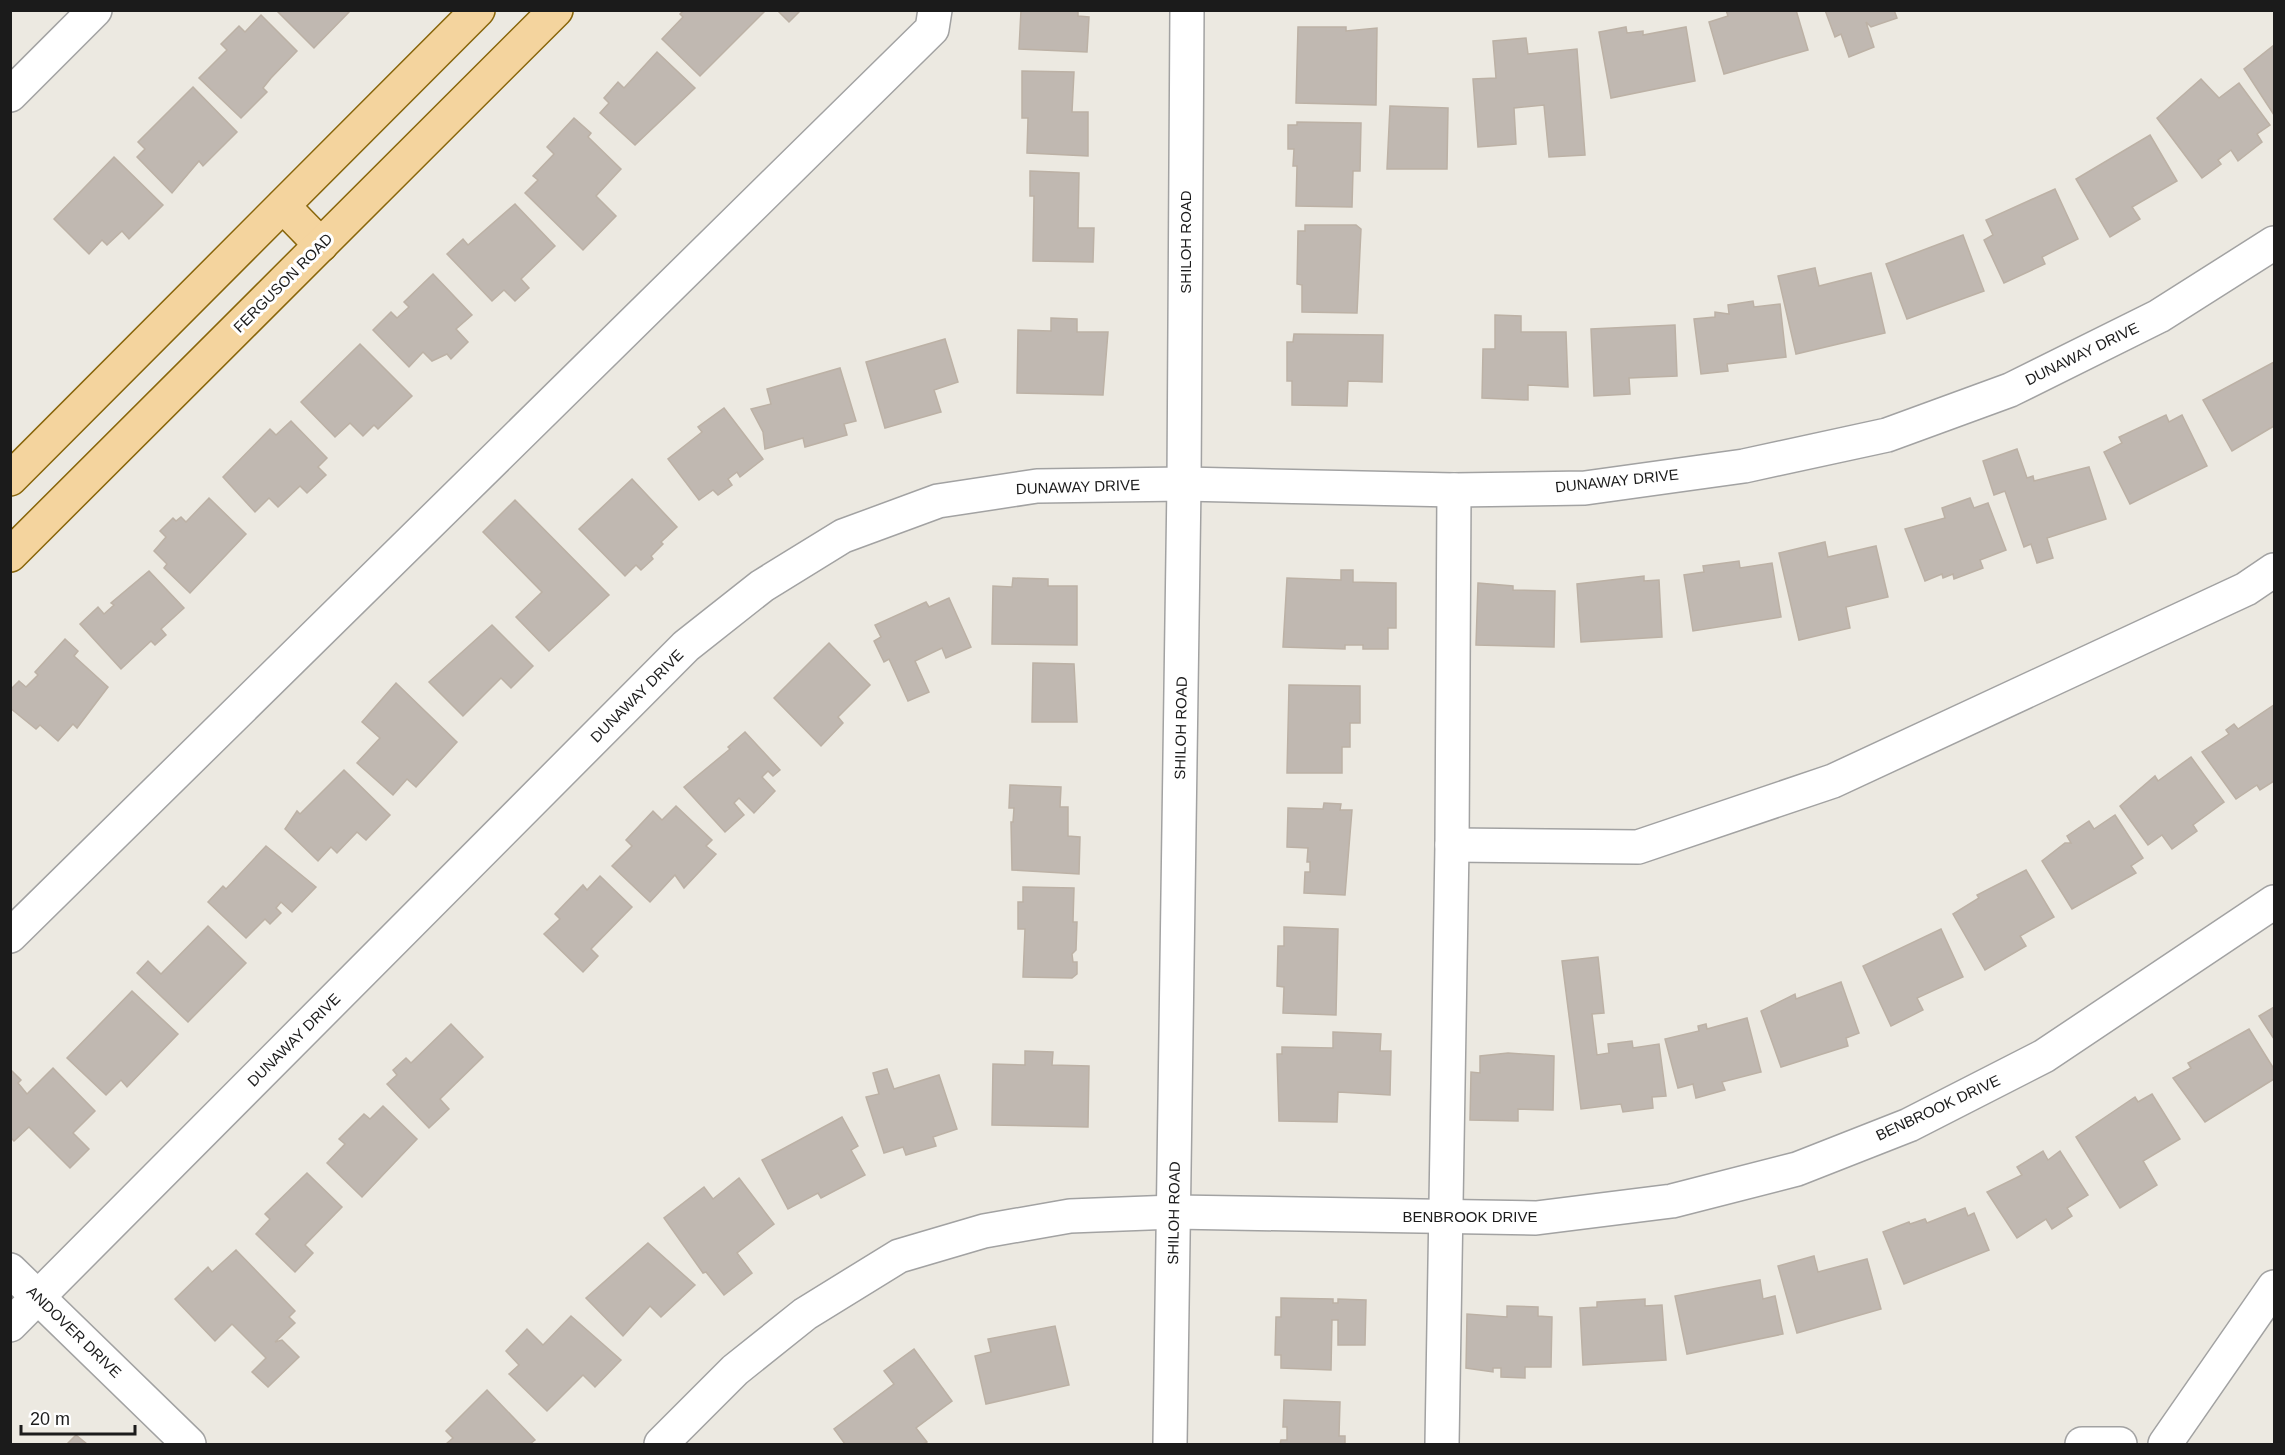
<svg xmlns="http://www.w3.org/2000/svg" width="2285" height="1455" font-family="Arial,sans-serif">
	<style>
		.building { fill: #c0b8b1; stroke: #bcb1a5; stroke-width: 1.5 }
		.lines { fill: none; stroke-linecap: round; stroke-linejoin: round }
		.minor-casing { stroke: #a2a2a2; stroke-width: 36 }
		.major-casing { stroke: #88650a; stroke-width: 36 }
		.minor { stroke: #fff; stroke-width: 33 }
		.major { stroke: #f4d49e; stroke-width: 33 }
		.labels { text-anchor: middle; stroke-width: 6; stroke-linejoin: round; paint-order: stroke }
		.street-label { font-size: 15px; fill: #1b1b1b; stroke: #fff }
	</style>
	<rect width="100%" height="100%" fill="#ece9e1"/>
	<!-- building -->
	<g class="building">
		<polygon points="276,10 351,10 314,48"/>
		<polygon points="684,10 766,10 700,76 662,39 683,17 680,14"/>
		<polygon points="777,10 801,10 789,22"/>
		<polygon points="1021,10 1078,10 1078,16 1089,17 1087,52 1019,49"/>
		<polygon points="1726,10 1796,10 1808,50 1724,74 1709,22 1728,16"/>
		<polygon points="1825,10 1894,10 1897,18 1871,27 1866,22 1874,47 1849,57 1841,34 1835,37"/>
		<polygon points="261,15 297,51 271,78 263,88 267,92 241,118 199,78 227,50 221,44 239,26 245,32"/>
		<polygon points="1298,27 1346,27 1346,31 1377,28 1376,105 1296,103"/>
		<polygon points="1626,27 1627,33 1643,31 1643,35 1686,27 1695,81 1611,98 1599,32"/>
		<polygon points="1526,38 1528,54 1577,49 1585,155 1549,157 1544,105 1514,108 1516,144 1478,147 1473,79 1496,78 1493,41"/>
		<polygon points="2274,45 2274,115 2244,69"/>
		<polygon points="657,52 695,88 635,145 600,113 609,103 604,98 618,82 624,88"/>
		<polygon points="1022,71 1074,72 1072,112 1088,112 1088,156 1027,153 1028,118 1022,118"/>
		<polygon points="2201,79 2219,98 2239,83 2270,125 2257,134 2262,142 2238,161 2231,150 2218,160 2221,164 2202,178 2157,118"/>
		<polygon points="193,87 237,132 203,166 199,161 172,193 137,157 145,149 138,142"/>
		<polygon points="1390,106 1448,108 1447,169 1387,169"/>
		<polygon points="574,118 591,133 588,137 621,169 596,196 616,216 583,250 525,193 538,180 533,176 554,154 547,147"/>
		<polygon points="1297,122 1361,123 1360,171 1353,171 1352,207 1296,206 1297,166 1293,166 1294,149 1288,149 1288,125 1297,125"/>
		<polygon points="2150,135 2177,181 2132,207 2140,219 2110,237 2076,179"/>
		<polygon points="114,157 163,205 129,239 122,231 107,245 102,240 89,254 54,219"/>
		<polygon points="1030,171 1079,173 1078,228 1094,228 1093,262 1033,261 1034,196 1030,196"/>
		<polygon points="2055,189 2078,239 2042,257 2045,264 2004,283 1984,240 1993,235 1986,220"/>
		<polygon points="515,204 555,246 521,279 529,288 515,301 504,290 492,301 447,254 463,239 468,245"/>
		<polygon points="1305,225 1356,225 1361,229 1357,313 1302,312 1302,285 1297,284 1298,231 1305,231"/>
		<polygon points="1963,235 1984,291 1907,319 1886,264"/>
		<polygon points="1815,268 1819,286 1871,273 1885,333 1796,354 1778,276"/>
		<polygon points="433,274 472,315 456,329 468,342 451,359 447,354 432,361 423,352 409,367 373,330 391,312 397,318 409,307 404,302"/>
		<polygon points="1753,301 1754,307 1780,304 1786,357 1727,364 1728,371 1701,374 1694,319 1715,317 1715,312 1729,314 1728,305"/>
		<polygon points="1495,315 1521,316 1521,332 1566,332 1568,387 1528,385 1528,400 1482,398 1483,349 1495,349"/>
		<polygon points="1051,318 1077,319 1077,332 1108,332 1103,395 1017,393 1018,330 1051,331"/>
		<polygon points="1675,325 1677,376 1629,378 1630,394 1594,396 1591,329"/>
		<polygon points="1294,334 1383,335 1382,382 1348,381 1347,406 1292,405 1292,381 1287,381 1287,342 1293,342"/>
		<polygon points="945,339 958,382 934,390 941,412 885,428 866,362"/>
		<polygon points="360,344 412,396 378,429 374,425 363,436 350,423 335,437 301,402"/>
		<polygon points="2274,362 2274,426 2232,451 2203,400"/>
		<polygon points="840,368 856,421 844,424 847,435 805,447 803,438 765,449 763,432 751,409 771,404 767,389"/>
		<polygon points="724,408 763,459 740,477 737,472 728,479 732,485 718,495 713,490 699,500 668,459 702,432 698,427"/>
		<polygon points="2166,415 2169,422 2182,415 2207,466 2130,504 2104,452 2122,443 2119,437"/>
		<polygon points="291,421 327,458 318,467 326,475 307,493 300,486 278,507 269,498 255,512 223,477 270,429 276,435"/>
		<polygon points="2017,449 2027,478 2033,476 2034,481 2089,467 2106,519 2047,538 2053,558 2037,563 2031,544 2024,547 2005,491 1994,495 1983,461"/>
		<polygon points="632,479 677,527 661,542 663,544 651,556 653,559 641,570 636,565 625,576 579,529"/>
		<polygon points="209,498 246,534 190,593 164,568 167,564 154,551 166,537 160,531 173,518 176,521 181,517 186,522"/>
		<polygon points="1970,498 1974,508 1988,503 2006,550 1980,560 1983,568 1954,579 1953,574 1943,578 1942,574 1925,581 1905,529 1945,518 1942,508"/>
		<polygon points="515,500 609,595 549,651 516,617 542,592 483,532"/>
		<polygon points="1825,542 1828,557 1876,546 1888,597 1846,607 1850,628 1799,640 1779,553"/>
		<polygon points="1739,561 1740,568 1772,563 1781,617 1693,631 1684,575 1704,572 1703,566"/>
		<polygon points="1341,570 1353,570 1353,582 1396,583 1396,628 1388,628 1388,649 1363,649 1363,645 1345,645 1345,649 1283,647 1287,578 1341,580"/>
		<polygon points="149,571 184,608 161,629 166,635 155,645 151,641 121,669 80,624 98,607 104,614 114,605 111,603"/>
		<polygon points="1644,576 1644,581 1659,580 1662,637 1581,642 1577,584"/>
		<polygon points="1013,578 1048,579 1048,586 1077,586 1077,645 992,644 993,586 1012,587"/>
		<polygon points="1478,583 1513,586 1513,590 1555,591 1554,647 1476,645"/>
		<polygon points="949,598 971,647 946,658 942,648 915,661 929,692 908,701 889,659 884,662 874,641 881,637 875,625 926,602 929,607"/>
		<polygon points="492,625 533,666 511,688 501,678 463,716 429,682"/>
		<polygon points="65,639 78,651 74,656 108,687 77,728 73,724 58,741 40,725 36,729 10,708 10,690 19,681 26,687 38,675 35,672"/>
		<polygon points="829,643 870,685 838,717 843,723 821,746 774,698"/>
		<polygon points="1033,663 1074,664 1077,722 1032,722"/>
		<polygon points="396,683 457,742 416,787 407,779 393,795 357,763 380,738 362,722"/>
		<polygon points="1289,685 1360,686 1360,723 1350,723 1350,747 1342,747 1342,773 1287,773"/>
		<polygon points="2274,705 2274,781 2260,790 2257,785 2236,799 2202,752 2229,734 2226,730 2234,724 2238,729"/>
		<polygon points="745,732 780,770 773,776 768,771 762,777 775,791 754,813 739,798 734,803 744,815 725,832 684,787 730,749 728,747"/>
		<polygon points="2191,757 2224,802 2193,825 2197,831 2172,849 2162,835 2148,845 2120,806 2155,776 2158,781"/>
		<polygon points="344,770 390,815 366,840 357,832 337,853 331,847 318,861 285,829 297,811 300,814"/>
		<polygon points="1010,785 1061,787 1060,807 1068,807 1068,836 1080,837 1079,874 1012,870 1011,822 1013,822 1014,808 1009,808"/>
		<polygon points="1324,803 1341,804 1340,810 1352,810 1345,895 1304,893 1305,872 1310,872 1310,862 1307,862 1308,848 1287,847 1288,808 1323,809"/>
		<polygon points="676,806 712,840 706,846 716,854 684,888 675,875 650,902 612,866 632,846 626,840 653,811 662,820"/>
		<polygon points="2115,815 2143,858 2131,866 2136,873 2072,909 2042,861 2065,843 2071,843 2067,836 2089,821 2094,829"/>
		<polygon points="266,846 316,887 292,912 281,902 276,908 281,913 270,924 265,919 246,938 208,902 223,886 226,889"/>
		<polygon points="2026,870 2054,917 2020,936 2026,946 1985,970 1953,914 1979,898 1977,895"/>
		<polygon points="600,876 632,907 591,949 598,956 583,972 544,934 560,919 555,914 583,885 587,890"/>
		<polygon points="1023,887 1074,888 1073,922 1077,922 1076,950 1072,954 1073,962 1077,962 1077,974 1072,978 1023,977 1025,929 1018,929 1018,902 1023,902"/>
		<polygon points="208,926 246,963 188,1022 137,973 148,961 161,974"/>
		<polygon points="1284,927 1338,929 1336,1015 1283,1013 1284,987 1277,986 1278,946 1284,946"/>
		<polygon points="1941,929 1963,977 1917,998 1923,1010 1891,1026 1863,966"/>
		<polygon points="1598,957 1604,1013 1592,1014 1597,1055 1609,1053 1608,1044 1632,1041 1633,1048 1659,1044 1666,1096 1652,1097 1653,1108 1623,1112 1621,1104 1581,1109 1562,961"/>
		<polygon points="1841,982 1859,1033 1846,1038 1848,1046 1781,1067 1761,1011 1795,994 1796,999"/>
		<polygon points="132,991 178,1034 127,1087 121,1080 106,1095 67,1058"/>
		<polygon points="2274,1007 2274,1039 2259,1016"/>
		<polygon points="1747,1018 1761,1072 1722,1082 1725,1090 1696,1098 1693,1084 1678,1088 1665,1039 1699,1031 1698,1026 1706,1024 1707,1029"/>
		<polygon points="451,1024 483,1057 440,1099 449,1109 429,1128 387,1084 397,1075 393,1070 406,1058 411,1063"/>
		<polygon points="2249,1029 2274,1069 2274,1079 2205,1122 2173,1078 2191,1068 2188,1063"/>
		<polygon points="1333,1032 1381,1034 1380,1051 1391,1051 1390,1095 1338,1092 1337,1122 1279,1121 1277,1054 1282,1054 1282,1047 1333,1048"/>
		<polygon points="1025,1051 1053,1052 1052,1065 1089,1066 1088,1127 992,1125 993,1064 1025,1065"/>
		<polygon points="1508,1053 1554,1056 1553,1110 1518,1109 1518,1121 1470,1120 1471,1072 1480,1073 1480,1056"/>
		<polygon points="53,1068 95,1111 73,1133 89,1149 70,1168 29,1127 14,1141 10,1137 10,1069 21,1080 18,1083 27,1094"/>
		<polygon points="887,1069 894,1089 939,1075 957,1129 933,1137 936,1146 906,1155 903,1147 884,1153 866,1097 879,1094 873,1073"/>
		<polygon points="2152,1094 2180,1139 2143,1161 2157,1185 2120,1208 2076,1137 2135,1097 2138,1102"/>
		<polygon points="383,1106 417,1139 362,1197 327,1163 345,1144 339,1139 364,1114 370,1119"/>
		<polygon points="842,1117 858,1146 851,1150 865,1175 821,1198 818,1193 788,1209 762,1160"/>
		<polygon points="2043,1151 2048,1160 2060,1151 2088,1195 2067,1208 2072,1216 2052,1229 2046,1219 2017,1238 1987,1192 2022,1175 2017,1167"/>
		<polygon points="307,1173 342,1207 305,1245 313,1253 295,1272 256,1234 270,1219 265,1214"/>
		<polygon points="739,1178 774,1224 737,1253 752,1273 724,1295 706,1272 703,1273 664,1218 704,1187 713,1199"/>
		<polygon points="1965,1208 1968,1216 1974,1213 1989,1250 1904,1284 1883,1232 1909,1222 1910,1224 1925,1219 1927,1223"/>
		<polygon points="648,1243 695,1285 661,1317 650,1306 623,1336 586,1298"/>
		<polygon points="236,1250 295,1311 289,1317 295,1323 275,1342 282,1340 299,1357 268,1387 252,1372 266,1358 232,1324 215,1341 175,1299 208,1267 212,1272"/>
		<polygon points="1814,1256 1818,1272 1867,1259 1881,1309 1797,1333 1778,1266"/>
		<polygon points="1760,1280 1763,1299 1775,1296 1783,1334 1687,1354 1675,1296"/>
		<polygon points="1281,1298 1333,1299 1333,1303 1338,1303 1338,1299 1366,1300 1365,1345 1338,1345 1338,1320 1332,1320 1331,1370 1281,1368 1281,1355 1275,1355 1276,1317 1281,1317"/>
		<polygon points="1645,1299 1645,1306 1662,1305 1666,1360 1583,1365 1580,1308 1597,1307 1597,1302"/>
		<polygon points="1507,1306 1538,1307 1538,1316 1552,1317 1551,1367 1525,1367 1525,1378 1501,1377 1501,1368 1493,1368 1493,1372 1466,1368 1467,1314 1507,1317"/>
		<polygon points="571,1316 621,1360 595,1387 583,1375 547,1411 509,1374 519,1365 506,1351 527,1329 543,1345"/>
		<polygon points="1055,1326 1069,1385 986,1404 975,1356 991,1352 988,1339"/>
		<polygon points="914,1349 952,1401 916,1428 927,1442 923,1444 845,1444 834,1429 894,1384 884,1371"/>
		<polygon points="487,1390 535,1440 530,1444 446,1444 453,1438 446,1431"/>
		<polygon points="1284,1400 1340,1402 1339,1436 1345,1436 1345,1444 1280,1444 1281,1440 1287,1440 1287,1427 1283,1427"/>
		<polygon points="76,1435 87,1444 67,1444"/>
	</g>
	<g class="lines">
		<!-- minor casing -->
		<g class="minor-casing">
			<g id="minor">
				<polyline points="10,95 95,10"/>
				<polyline points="1452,845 1638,847 1833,781 2246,589 2274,570"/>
				<polyline points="10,936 932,29 935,10"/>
				<polyline points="10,1270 189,1444"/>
				<polyline points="10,1325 686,646 762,586 843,536 938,501 1037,486 1184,484 1454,490 1585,488 1744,466 1887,435 2010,390 2159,316 2274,243"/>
				<polyline points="661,1444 735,1370 805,1314 899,1256 984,1231 1070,1216 1174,1212 1536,1218 1672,1201 1797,1169 1909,1125 2044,1056 2274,902"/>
				<polyline points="1170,1444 1184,484 1187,10"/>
				<polyline points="1442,1444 1452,845 1454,490"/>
				<polyline points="2082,1444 2120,1444"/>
				<polyline points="2165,1444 2274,1287"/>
			</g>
		</g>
		<!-- major casing -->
		<g class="major-casing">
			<g id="major">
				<polyline points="283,206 321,245"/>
				<polyline points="10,479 478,10"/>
				<polyline points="10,555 556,10"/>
			</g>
		</g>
		<!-- minor -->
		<use href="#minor" class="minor"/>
		<!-- major -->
		<use href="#major" class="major"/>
	</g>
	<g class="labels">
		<!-- street labels -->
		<g class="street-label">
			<text transform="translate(1186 242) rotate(-90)" y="5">SHILOH ROAD</text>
			<text transform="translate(283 283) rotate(-45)" y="5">FERGUSON ROAD</text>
			<text transform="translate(2082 354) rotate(-26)" y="5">DUNAWAY DRIVE</text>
			<text transform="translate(1617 481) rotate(-6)" y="5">DUNAWAY DRIVE</text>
			<text transform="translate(1078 487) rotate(-2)" y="5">DUNAWAY DRIVE</text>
			<text transform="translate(637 696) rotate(-45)" y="5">DUNAWAY DRIVE</text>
			<text transform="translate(1181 728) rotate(-89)" y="5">SHILOH ROAD</text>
			<text transform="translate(294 1040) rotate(-45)" y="5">DUNAWAY DRIVE</text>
			<text transform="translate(1938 1108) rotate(-25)" y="5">BENBROOK DRIVE</text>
			<text transform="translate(1174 1213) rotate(-89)" y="5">SHILOH ROAD</text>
			<text x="1470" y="1222">BENBROOK DRIVE</text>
			<text transform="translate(74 1332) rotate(44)" y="5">ANDOVER DRIVE</text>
		</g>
	</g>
	<!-- border -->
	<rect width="2285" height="1455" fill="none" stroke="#1b1b1b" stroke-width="24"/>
	<!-- scale -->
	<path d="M21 1425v9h114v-9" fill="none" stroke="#1b1b1b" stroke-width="3"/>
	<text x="30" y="1425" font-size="18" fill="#1b1b1b" stroke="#ffffff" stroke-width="4.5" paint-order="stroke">20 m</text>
</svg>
